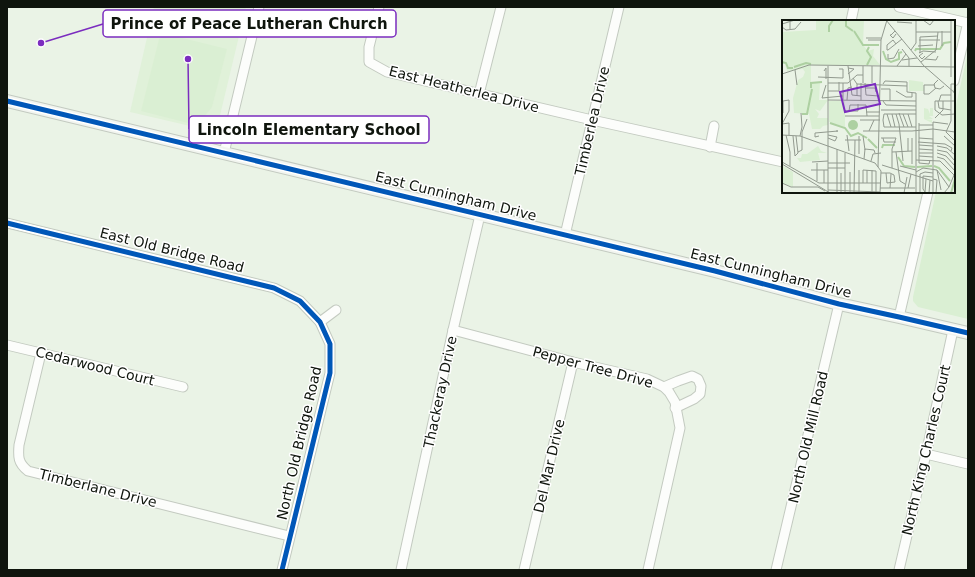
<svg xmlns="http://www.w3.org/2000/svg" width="975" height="577" font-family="'DejaVu Sans',sans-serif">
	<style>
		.built { fill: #e0f1d9 }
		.green { fill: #daefd3 }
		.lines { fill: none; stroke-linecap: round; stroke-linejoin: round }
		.street-casing { stroke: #c3cac0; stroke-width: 11 }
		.secondary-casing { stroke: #c3cac0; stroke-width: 14 }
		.street { stroke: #fcfdfb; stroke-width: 9 }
		.secondary { stroke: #f2f5f0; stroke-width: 12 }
		.cycleway-casing { stroke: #fff; stroke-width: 8 }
		.cycleway { stroke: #0057b8; stroke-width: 5 }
		.labels { text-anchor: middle; stroke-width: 3; stroke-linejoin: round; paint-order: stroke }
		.street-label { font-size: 14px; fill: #0f150d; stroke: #fff }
		.inset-river { fill: none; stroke: #add0a1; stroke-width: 2 }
		.inset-road { fill: none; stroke: #929a8f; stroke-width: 1 }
		.view { fill: #7b2cbf; fill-opacity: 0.15; stroke: #7b2cbf; stroke-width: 2 }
		.inset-edge { fill: none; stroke: #0f150d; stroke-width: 2 }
		.leader { fill: none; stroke: #7b2cbf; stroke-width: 1.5 }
		.callout-dot { fill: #7b2cbf; stroke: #fff; stroke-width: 1.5 }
		.callout { fill: #fff; stroke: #7b2cbf; stroke-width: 1.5 }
		.callout-label { font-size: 15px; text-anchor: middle; font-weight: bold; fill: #0f150d }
	</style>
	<rect width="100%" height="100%" fill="#eaf3e6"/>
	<!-- built -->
	<polygon class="built" points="154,7 246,7 216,132 130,112"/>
	<!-- green -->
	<g class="green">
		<polygon points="166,34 227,49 212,107 203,118 192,124 141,111 159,39"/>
		<polygon points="968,52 968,319 918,307 913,301 913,297 936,192 954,192 954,114"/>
	</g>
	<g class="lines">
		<!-- street casing -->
		<g class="street-casing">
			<g id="street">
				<polyline points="379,7 369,47 369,62 387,72 592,120 783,162"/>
				<polyline points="899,7 968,23"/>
				<polyline points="851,21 854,7"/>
				<polyline points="954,81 968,22"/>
				<polyline points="479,94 501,7"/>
				<polyline points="710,147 714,126"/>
				<polyline points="224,153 259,7"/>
				<polyline points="7,223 274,288 300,301 320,322 330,344 330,373 282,570"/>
				<polyline points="565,235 619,7"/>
				<polyline points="899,317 928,192"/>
				<polyline points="320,322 336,310"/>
				<polyline points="453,330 573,362 647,379 664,387 669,392 675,402 680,428 648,570"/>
				<polyline points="7,345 183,387"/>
				<path d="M41 353 19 445C18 457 18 463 28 471L289 536"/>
				<polyline points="664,387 678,381 692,376 698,379 701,386 700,394 694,399 675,408"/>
				<polyline points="926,454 968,464"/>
				<polyline points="401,570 453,330 480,215"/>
				<polyline points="524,570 573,362"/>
				<polyline points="776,570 839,304"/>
				<polyline points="899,570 926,454 953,330"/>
			</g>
		</g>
		<!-- secondary casing -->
		<g class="secondary-casing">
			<polyline id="secondary" points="7,101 715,271 839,304 899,317 968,333"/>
		</g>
		<!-- street -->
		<use href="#street" class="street"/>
		<!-- secondary -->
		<use href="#secondary" class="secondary"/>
		<!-- cycleway casing -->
		<g class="cycleway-casing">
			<g id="cycleway">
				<polyline points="7,101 715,271 839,304 899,317 968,333"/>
				<polyline points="7,223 274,288 300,301 320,322 330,344 330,373 282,570"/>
			</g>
		</g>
		<!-- cycleway -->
		<use href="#cycleway" class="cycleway"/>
	</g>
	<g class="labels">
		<!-- street labels -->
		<g class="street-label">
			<text transform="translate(464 89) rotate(14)" y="5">East Heatherlea Drive</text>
			<text transform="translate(592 121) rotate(-77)" y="5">Timberlea Drive</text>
			<text transform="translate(456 196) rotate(14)" y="5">East Cunningham Drive</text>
			<text transform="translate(172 250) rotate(14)" y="5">East Old Bridge Road</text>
			<text transform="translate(771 273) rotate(14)" y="5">East Cunningham Drive</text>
			<text transform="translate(95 366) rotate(14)" y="5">Cedarwood Court</text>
			<text transform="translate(593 367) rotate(15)" y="5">Pepper Tree Drive</text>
			<text transform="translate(440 392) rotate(-78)" y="5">Thackeray Drive</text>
			<text transform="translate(808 437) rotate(-77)" y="5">North Old Mill Road</text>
			<text transform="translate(299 443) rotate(-77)" y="5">North Old Bridge Road</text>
			<text transform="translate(926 450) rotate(-77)" y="5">North King Charles Court</text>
			<text transform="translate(549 466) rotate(-77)" y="5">Del Mar Drive</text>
			<text transform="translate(98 488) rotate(14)" y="5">Timberlane Drive</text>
		</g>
	</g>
	<!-- overview -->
	<g transform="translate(782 20)">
		<rect width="173" height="173" fill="#eaf3e6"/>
		<path d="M34 0H82L81 25 86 31 92 29 91 36 98 45H29V63H38L37 80H46L38 91 33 89 37 94 35 98H46V105L41 106 38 109H30L27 94 12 93 11 78 16 60 21 57 23 52 21 49 5 51 3 44H0V12L34 10ZM127 60 141 62 142 71H127ZM47 81H63V107L47 102ZM142 88 146 89 148 94V88H151V96H147L151 99 144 100H150V103L142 99ZM36 126 39 131 45 133H36L38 140 18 142 15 138H19L20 134H25ZM1 146 11 152V167L0 163Z" fill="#daefd3"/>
		<path d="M66 105a5 5 0 1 1 10 0a5 5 0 1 1-10 0Z" fill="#add0a1"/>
		<path class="inset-river" d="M72 11 81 25H97M47 12V6L51 0H64V6L71 11M101 31 104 39 109 42 117 39V33L120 32M133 31 134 29H158L162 23 169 22M0 42 4 43 6 48H11M85 45 89 37 85 31 87 27M12 47 24 43 29 44M29 68V63L40 62M20 94H25L30 69M48 103 63 108 69 116 76 113 85 118M86 119 95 128M100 128 101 125H113M116 137 122 146 133 147M152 146 157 148 168 161M135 147 150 146M169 173 173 159"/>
		<path class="inset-road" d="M0 0 8 1V9M104 0 142 46 173 73M141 0 148 5 152 0M169 0V57M115 2 130 3M0 4 13 0M0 7 4 10 13 9 19 2M113 11 109 15H108L111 18 114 14M160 11V26M134 12H169M84 18H99M86 20H99M137 20H158M114 24 111 20 105 25V30H106L120 19M136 26 151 25M120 29 127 38V46M129 30 134 23V0M137 33 141 31 154 32M138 33V17L156 16M141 33 137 36 140 39 143 36M106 34V39L112 38 117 29M143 39 154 40 156 36M120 40 135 38M139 42 154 30 156 12M66 46 70 75 79 76M115 46 124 34M66 48 72 49 66 54M13 50 15 65M42 51 44 48V59M0 54 27 45 173 47M36 57 61 58V49H57M71 58 75 64V76M156 60 152 64 153 68 158 69 162 66M46 63H66L75 55H81M61 63V80M79 63V81M81 63V46M83 63 84 75M90 63V46M75 64 125 66M101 64 103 61 125 62V72L134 73V173M44 65 40 78 61 76M153 65H142V74H147L154 68M83 68H93L94 72M99 69H108V81M46 71H57V62M114 71 124 77H130V73M172 73 173 64H169V101L164 112 173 121M84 75 97 76M46 80 134 81M65 80 66 68 70 67M101 81 104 85 134 86M156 81 157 88 169 90M157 81 159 75H169M173 81H153V90L160 95 173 94M99 90H134M63 91H76V84M67 91 68 85H84L85 96M84 92H98M117 93 122 107M105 94 109 107M110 94 113 107M114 94 117 104 121 141M121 94 126 107M126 94 130 107M63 96H97M153 98 161 90V81M78 100H98M137 103V143L147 144 148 140M0 104 7 91V80L1 81V93M0 104 7 103V115M137 105H151M134 107H102L101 100 102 94H134M81 111H130L151 109 173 112M87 111 92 100M0 115 18 116 93 143 99 151 98 173M4 115 8 132V146M65 115 67 131M11 116 13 136M18 116 20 107 19 93M37 116 33 117V113L56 111H54M81 116 83 130M162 116 173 126M46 118 53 121 55 117 46 115M99 118H114L110 129V148M101 118 102 122H114M137 118 151 119M63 120H79M136 122 163 124 170 128 169 131M137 125 151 126M155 126 165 128 173 135M137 129 151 130M155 130 165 132 173 141M126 131V118M16 132 20 130V112L25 99M110 132 130 131M114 132 118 161 123 164M137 133H151M155 133 164 136 173 146M77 134V116M13 136 16 133 14 116M137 136 151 137M155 137 162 139 173 151M82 139 83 129 92 130 93 133M134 140 158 141 173 156M89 141 91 134 99 133M0 142 37 163H98M30 142 46 141M46 143H68M0 144 48 173M130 144V118M100 145 151 161M118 146 134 150M96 147 99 20 105 0M46 148H63M29 150H46M85 150V163M155 150 159 170M155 150 167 167M68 152V172M134 152 141 148 155 150M99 153H108L112 155 113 162 105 163 104 153M151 159 155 160 154 173M35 161V143M0 163 9 167H36L43 171M42 163V150M81 163V150L94 151V172M98 168H133M108 168 109 154M126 168 129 154M46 170 98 172M55 172V129M59 172V153M63 172V133M72 172 73 120M77 172V150M90 172V150M143 172 141 169V156L151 157M143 172 144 159M46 173V46M122 173 125 157M138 173V154L143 152 151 153M147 173 148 160M151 173V102L166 104M162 173 167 167 172 155"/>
		<path class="view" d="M93 64 98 84 63 92 58 72Z"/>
		<rect width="173" height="173" class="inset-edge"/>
	</g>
	<!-- callouts -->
	<path class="leader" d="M41 43L103 24M188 59L189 129"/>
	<g class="callout-dot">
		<circle cx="41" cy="43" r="4"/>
		<circle cx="188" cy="59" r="4"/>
	</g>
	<g class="callout">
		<rect x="103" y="10" width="293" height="27" rx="4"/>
		<rect x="189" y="116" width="240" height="27" rx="4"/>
	</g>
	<g class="callout-label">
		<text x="249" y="29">Prince of Peace Lutheran Church</text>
		<text x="309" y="135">Lincoln Elementary School</text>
	</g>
	<!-- border -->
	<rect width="975" height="577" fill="none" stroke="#0f150d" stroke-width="16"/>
</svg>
